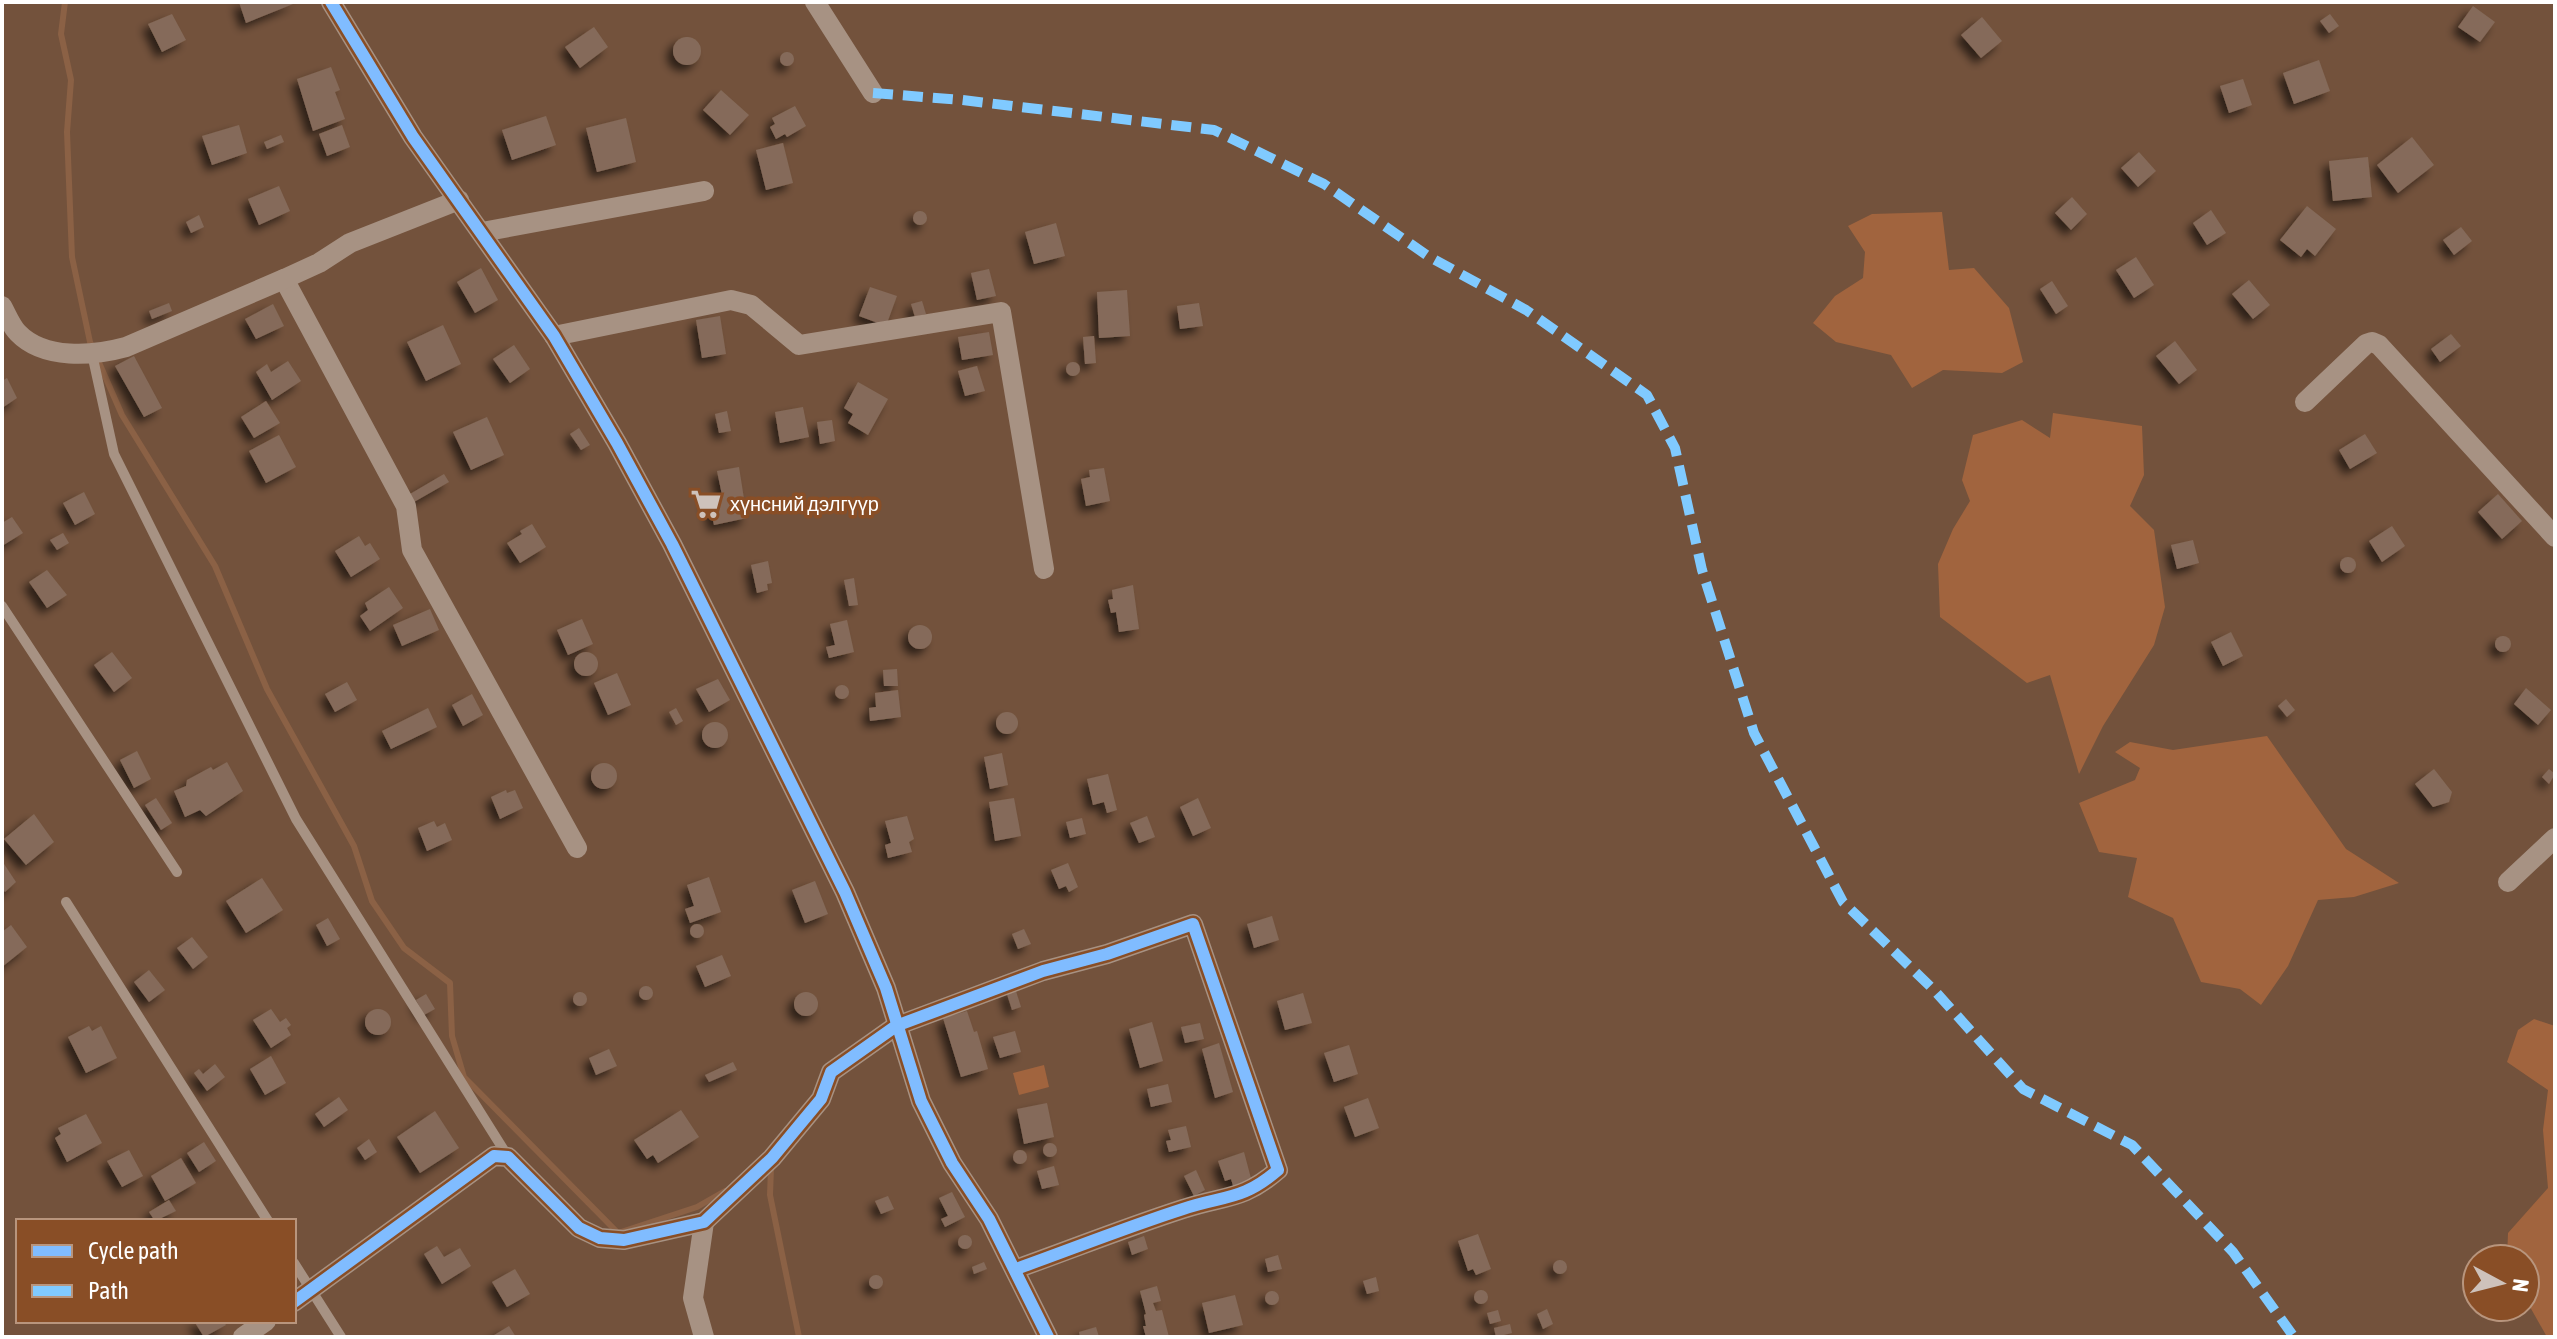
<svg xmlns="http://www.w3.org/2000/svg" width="2557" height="1339" font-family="'Asap Condensed',sans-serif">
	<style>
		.green { fill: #a1643e }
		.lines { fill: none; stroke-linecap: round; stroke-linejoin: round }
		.stream { stroke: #8b6145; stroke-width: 6 }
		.building { fill: #856b5a; filter: url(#shadow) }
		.lane { stroke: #a79283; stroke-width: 10 }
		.street { stroke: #a79283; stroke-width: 20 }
		.quiet { stroke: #80caff; stroke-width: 10; stroke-dasharray: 20 10; stroke-linecap: butt }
		.cycleway-casing { stroke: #894e26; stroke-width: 17 }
		.cycleway { stroke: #80bcff; stroke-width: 12 }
		.labels { text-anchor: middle; stroke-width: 7; stroke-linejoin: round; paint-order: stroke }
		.poi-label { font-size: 20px; fill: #fff; stroke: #894e26; text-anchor: start }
	</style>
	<defs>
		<filter id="shadow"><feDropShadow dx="-6" dy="6" stdDeviation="4" flood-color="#0009"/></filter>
	</defs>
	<rect width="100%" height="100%" fill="#73523c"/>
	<!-- green -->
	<g class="green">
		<polygon points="1942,212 1949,270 1974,268 2009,308 2023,362 2002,373 1943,370 1912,388 1891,355 1836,342 1813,323 1835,296 1863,278 1865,252 1848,226 1872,214"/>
		<polygon points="2053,413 2142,426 2144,475 2130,506 2154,530 2165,607 2154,645 2103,726 2079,774 2050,675 2027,683 1940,617 1938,564 1953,529 1970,501 1962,480 1973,435 2022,420 2050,438"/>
		<polygon points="2267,736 2346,849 2399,883 2354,897 2318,900 2288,966 2261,1005 2240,989 2201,982 2173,918 2128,897 2137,858 2099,852 2079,803 2135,780 2140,768 2115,752 2130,742 2173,750"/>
		<polygon points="2534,1019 2555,1026 2555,1337 2547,1337 2525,1298 2525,1259 2507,1259 2508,1233 2548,1188 2543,1130 2548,1090 2507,1062 2518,1030"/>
		<polygon points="1044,1065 1049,1087 1019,1095 1013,1073"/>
	</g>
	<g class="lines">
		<!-- stream -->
		<g class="stream">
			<polyline points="65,2 61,34 71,80 67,132 72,257 90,342 122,415 215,566 267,689 354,846 372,901 404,948 450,983 452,1036 464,1077 618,1233 697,1207 725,1191"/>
			<polyline points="771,1168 770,1195 799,1337"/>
		</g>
	</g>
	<!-- building -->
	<g class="building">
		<polygon points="239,2 298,2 246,23"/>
		<polygon points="2473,6 2495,22 2480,42 2458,27"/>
		<polygon points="172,14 186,40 162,52 148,24"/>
		<polygon points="2330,14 2339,26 2329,33 2320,21"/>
		<polygon points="1982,17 2002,41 1981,58 1961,35"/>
		<polygon points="594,27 608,47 580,68 565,47"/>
		<circle cx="687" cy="51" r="14"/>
		<circle cx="787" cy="59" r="7"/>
		<polygon points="2319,60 2330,91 2294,104 2283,73"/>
		<polygon points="331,67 340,90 335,92 345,119 313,131 297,79"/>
		<polygon points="2243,79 2252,105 2229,113 2220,86"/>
		<polygon points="721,90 749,115 730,135 703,110"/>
		<polygon points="795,106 806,126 787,137 785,134 776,139 770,127 775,124 772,118"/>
		<polygon points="546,116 556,145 512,160 502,130"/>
		<polygon points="626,118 636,162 597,172 586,128"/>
		<polygon points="239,125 247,153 212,165 202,136"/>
		<polygon points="342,125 350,147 327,156 319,134"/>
		<polygon points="281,135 284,142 267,149 264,142"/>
		<polygon points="2412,137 2434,165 2398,193 2377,165"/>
		<polygon points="783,143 793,183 766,190 756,150"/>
		<polygon points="2139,152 2156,171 2138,187 2121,168"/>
		<polygon points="2368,157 2372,197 2333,201 2329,161"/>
		<polygon points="279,186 290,211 259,225 248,199"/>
		<polygon points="2072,197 2087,214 2071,230 2055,213"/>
		<polygon points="2307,206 2336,229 2315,256 2307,249 2301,257 2280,240"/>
		<polygon points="2211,210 2226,233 2207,245 2193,223"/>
		<circle cx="920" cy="218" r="7"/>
		<polygon points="199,215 204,227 191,233 186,222"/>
		<polygon points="1056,223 1065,256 1034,264 1025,232"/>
		<polygon points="2461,227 2472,241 2454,255 2443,240"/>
		<polygon points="2136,257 2154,285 2134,298 2116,270"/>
		<polygon points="481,268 498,300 475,313 457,282"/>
		<polygon points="989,269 996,296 977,300 971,273"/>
		<polygon points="2249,280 2270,305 2253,319 2232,294"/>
		<polygon points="2052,281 2068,306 2056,314 2040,289"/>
		<polygon points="870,287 897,296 886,326 859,316"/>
		<polygon points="1127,290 1130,336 1099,338 1097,292"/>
		<polygon points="922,301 926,314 915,317 911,304"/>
		<polygon points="169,303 172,311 152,319 149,311"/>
		<polygon points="1199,303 1203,326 1180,329 1177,306"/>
		<polygon points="273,304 284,326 256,339 245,319"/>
		<polygon points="720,316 726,354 702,358 696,320"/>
		<polygon points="443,325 461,364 426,381 407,342"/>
		<polygon points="989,332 993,355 962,360 958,337"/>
		<polygon points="2451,334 2461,346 2440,362 2431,349"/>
		<polygon points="1094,336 1096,363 1085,364 1083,337"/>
		<polygon points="2175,341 2197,370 2179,384 2156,356"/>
		<polygon points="514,345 530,369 510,383 493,359"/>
		<polygon points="134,356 162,408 144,417 115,366"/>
		<polygon points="288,361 301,381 272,400 256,372 267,364 271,372"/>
		<circle cx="1073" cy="369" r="7"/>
		<polygon points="977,366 985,391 965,396 958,371"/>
		<polygon points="7,378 17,398 2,408 2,381"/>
		<polygon points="858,382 888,399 868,435 848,423 853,414 844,408"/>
		<polygon points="266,401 280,423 254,438 241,417"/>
		<polygon points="803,407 809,437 780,443 775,412"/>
		<polygon points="727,411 731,431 719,433 715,414"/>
		<polygon points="487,417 504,455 471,470 453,432"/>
		<polygon points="832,420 835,441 820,444 817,422"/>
		<polygon points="579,428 590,445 581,450 570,434"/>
		<polygon points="2365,434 2377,453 2350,469 2339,450"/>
		<polygon points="279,435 296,467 266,483 249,451"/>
		<polygon points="739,467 747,518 714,525 708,498 722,495 717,471"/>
		<polygon points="1104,468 1110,501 1086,506 1081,479 1090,477 1089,470"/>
		<polygon points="444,474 449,482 414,502 410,494"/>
		<polygon points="84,492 95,514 75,525 63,503"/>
		<polygon points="2498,494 2522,521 2502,539 2478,512"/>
		<polygon points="12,517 23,533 2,546 2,523"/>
		<polygon points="532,524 546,547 520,563 507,543 522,534 520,531"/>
		<polygon points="2392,526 2405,546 2382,562 2369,541"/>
		<polygon points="63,533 69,543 57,550 50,540"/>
		<polygon points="359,536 365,546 370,543 380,559 351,577 335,551"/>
		<polygon points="2193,540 2199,563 2177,569 2171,545"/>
		<circle cx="2348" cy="565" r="8"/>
		<polygon points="768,561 772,583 767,584 768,590 757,593 751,565"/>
		<polygon points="47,570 67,595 47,608 29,582"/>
		<polygon points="854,578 858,605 849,606 844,580"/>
		<polygon points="1133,585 1139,629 1119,632 1116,612 1111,613 1108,600 1113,599 1112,590"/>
		<polygon points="389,587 403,608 370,631 360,616 368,610 365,603"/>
		<polygon points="430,609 439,630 402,646 393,625"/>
		<polygon points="582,619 593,644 568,655 557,630"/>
		<polygon points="847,620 854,652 829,658 826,647 835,645 830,624"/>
		<circle cx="920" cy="637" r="12"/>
		<polygon points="2231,632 2243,656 2223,666 2211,642"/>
		<circle cx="2503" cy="644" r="8"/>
		<polygon points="112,652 132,678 114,692 94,665"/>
		<circle cx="586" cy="664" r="12"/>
		<polygon points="897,669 898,686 884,686 883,670"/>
		<polygon points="617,673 631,705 608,715 594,683"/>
		<polygon points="718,679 730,700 709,712 696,689"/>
		<polygon points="347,682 357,700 335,712 325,694"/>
		<circle cx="842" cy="692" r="7"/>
		<polygon points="2526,688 2551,710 2538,725 2514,704"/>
		<polygon points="898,690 901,717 870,721 869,708 876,707 875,693"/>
		<polygon points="472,694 483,715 463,726 452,705"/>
		<polygon points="2286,699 2295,710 2287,717 2278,706"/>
		<polygon points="428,708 437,727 391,749 382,731"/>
		<polygon points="676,708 683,721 676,725 669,712"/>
		<circle cx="1007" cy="723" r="11"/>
		<circle cx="715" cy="735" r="13"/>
		<polygon points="137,751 151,779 134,788 120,760"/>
		<polygon points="1002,753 1008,785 990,789 984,757"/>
		<polygon points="227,762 243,791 206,816 200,810 185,817 174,791 186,786 187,780 211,767 213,770"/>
		<circle cx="604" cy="776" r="13"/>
		<polygon points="2434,769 2452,792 2449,802 2433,807 2415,784"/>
		<polygon points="2549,769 2555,774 2549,784 2542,777"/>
		<polygon points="1108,774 1117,810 1107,813 1104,802 1093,805 1087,779"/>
		<polygon points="506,790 507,793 515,790 523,808 500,819 491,797"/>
		<polygon points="156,798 172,823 161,830 145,805"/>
		<polygon points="1014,798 1021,836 995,841 989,802"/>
		<polygon points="1198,798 1211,828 1193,836 1180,807"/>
		<polygon points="34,814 54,842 26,865 4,839"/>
		<polygon points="907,816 914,839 909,842 912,852 888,858 885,845 891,843 885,821"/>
		<polygon points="1147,816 1155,837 1139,843 1130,823"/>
		<polygon points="1082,818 1086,834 1070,838 1066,822"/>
		<polygon points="434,821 437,827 445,823 452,840 427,851 418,828"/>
		<polygon points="2,861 16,882 5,892 2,888"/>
		<polygon points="1068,863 1078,887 1069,892 1066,886 1059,889 1051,870"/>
		<polygon points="709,877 721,912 690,923 685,909 694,906 687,885"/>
		<polygon points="262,878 283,910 246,933 226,901"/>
		<polygon points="815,881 828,914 805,923 792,890"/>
		<polygon points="1272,916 1279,940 1254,948 1247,924"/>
		<polygon points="328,918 340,939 327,946 316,925"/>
		<circle cx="697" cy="931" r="7"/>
		<polygon points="11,925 27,947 2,967 2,932"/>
		<polygon points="1024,929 1031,944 1018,949 1012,934"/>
		<polygon points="192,937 208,957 193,969 177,948"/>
		<polygon points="722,955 731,976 705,987 696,966"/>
		<polygon points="149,970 165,990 149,1002 134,982"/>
		<circle cx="646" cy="993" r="7"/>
		<polygon points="1015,988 1021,1007 1012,1010 1006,991"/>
		<circle cx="580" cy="999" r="7"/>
		<circle cx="806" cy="1004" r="12"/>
		<polygon points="1303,993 1312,1023 1285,1030 1277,1001"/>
		<polygon points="426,994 435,1009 424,1015 416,1000"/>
		<polygon points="271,1009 280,1022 286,1018 291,1025 287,1028 291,1035 271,1048 253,1020"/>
		<circle cx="378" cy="1022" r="13"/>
		<polygon points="967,1011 974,1032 977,1031 988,1069 961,1077 943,1018"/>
		<polygon points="1152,1022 1163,1061 1140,1068 1129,1029"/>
		<polygon points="1200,1023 1204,1039 1185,1043 1181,1027"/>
		<polygon points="89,1026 92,1031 101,1026 117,1058 86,1073 68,1037"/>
		<polygon points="1015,1031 1021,1052 1000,1058 993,1037"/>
		<polygon points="1219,1043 1233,1092 1215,1098 1202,1049"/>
		<polygon points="1349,1045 1358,1074 1334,1082 1324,1053"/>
		<polygon points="609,1049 617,1066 596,1075 589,1058"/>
		<polygon points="271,1056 286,1083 265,1095 250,1069"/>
		<polygon points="733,1062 737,1070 709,1082 705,1075"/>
		<polygon points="215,1064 225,1077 207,1091 194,1073 199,1069 203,1074"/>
		<polygon points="1168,1084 1172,1102 1151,1107 1147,1089"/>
		<polygon points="339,1097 348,1110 324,1127 315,1114"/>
		<polygon points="1368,1098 1379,1128 1355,1137 1344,1107"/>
		<polygon points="1047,1103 1054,1137 1024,1144 1017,1109"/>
		<polygon points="681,1110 699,1137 658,1163 653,1155 647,1159 634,1140"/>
		<polygon points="435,1111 459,1148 420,1173 397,1137"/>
		<polygon points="86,1114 102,1143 67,1162 55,1138 61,1134 58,1128"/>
		<polygon points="1186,1126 1191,1147 1169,1152 1166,1141 1171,1140 1168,1130"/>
		<polygon points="369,1139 377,1152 365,1160 357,1148"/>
		<polygon points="204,1142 216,1161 199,1172 187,1153"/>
		<circle cx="1050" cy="1150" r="7"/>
		<circle cx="1020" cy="1157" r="7"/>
		<polygon points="129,1150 143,1176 122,1187 107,1161"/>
		<polygon points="1244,1152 1253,1186 1235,1192 1231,1179 1225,1181 1218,1161"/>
		<polygon points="181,1158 196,1183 165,1201 151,1176"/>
		<polygon points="1054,1166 1059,1185 1042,1189 1037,1171"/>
		<polygon points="1196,1170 1205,1190 1194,1196 1184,1176"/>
		<polygon points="952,1192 965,1217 945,1227 941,1219 948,1216 939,1198"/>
		<polygon points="888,1196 894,1209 881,1214 875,1201"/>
		<polygon points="169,1200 176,1211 155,1221 149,1212"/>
		<polygon points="1478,1234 1491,1269 1476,1275 1473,1269 1468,1271 1458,1241"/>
		<circle cx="965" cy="1242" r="7"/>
		<polygon points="1144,1236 1148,1249 1132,1255 1128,1242"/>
		<polygon points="437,1246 444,1257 460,1248 471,1266 442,1284 424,1254"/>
		<polygon points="1278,1255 1282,1269 1268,1272 1265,1259"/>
		<circle cx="1560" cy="1267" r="7"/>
		<polygon points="984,1262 987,1269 974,1274 972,1267"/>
		<polygon points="515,1269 530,1294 507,1307 492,1282"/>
		<circle cx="876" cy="1282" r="7"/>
		<polygon points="1376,1277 1379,1291 1367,1294 1363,1281"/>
		<polygon points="1157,1286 1161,1301 1153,1303 1156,1311 1162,1310 1169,1337 1146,1337 1143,1326 1146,1326 1144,1315 1146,1314 1140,1291"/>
		<circle cx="1481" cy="1297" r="7"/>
		<circle cx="1272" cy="1298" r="7"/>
		<polygon points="1235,1295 1243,1325 1209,1333 1202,1303"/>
		<polygon points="1547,1309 1553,1324 1543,1329 1537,1314"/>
		<polygon points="1498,1310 1501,1321 1490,1324 1487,1313"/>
		<polygon points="194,1321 223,1321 226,1325 204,1337"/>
		<polygon points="1510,1324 1512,1333 1496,1337 1494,1328"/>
		<polygon points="509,1326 516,1337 491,1337"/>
		<polygon points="1096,1327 1099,1337 1080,1337 1079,1332"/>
	</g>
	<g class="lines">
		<!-- lane -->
		<g class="lane">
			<polyline points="92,354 114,454 296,819 507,1155"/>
			<polyline points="2,606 177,872"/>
			<polyline points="66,902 268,1221"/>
			<polyline points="294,1263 341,1337"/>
		</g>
		<!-- street -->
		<g class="street">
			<polyline points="331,2 413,137 554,336 617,443 672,544 845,892 886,988 921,1101 952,1163 989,1219 1048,1337"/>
			<polyline points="815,2 873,93"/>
			<polyline points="482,232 704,191"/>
			<polyline points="284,279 406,506 412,550 577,848"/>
			<path d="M2 306C7 315 11 326 18 333 44 360 93 356 126 347L284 279 319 263 350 243 459 200"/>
			<polyline points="554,336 731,300 751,305 799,345 1001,312 1044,569"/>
			<polyline points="2305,402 2366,344 2372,342 2379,345 2555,537"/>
			<polyline points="2508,882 2555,838"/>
			<polyline points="704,1222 693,1298 704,1337"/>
			<path d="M294 1302 494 1156 508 1157 579 1228 600 1238 624 1240 704 1222 772 1158 821 1099 831 1072 896 1026 1043 971 1107 954 1193 924 1278 1170C1242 1201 1225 1195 1183 1209 1127 1227 1072 1249 1016 1269"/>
			<polyline points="243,1337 266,1321"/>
		</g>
		<!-- quiet -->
		<polyline class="quiet" points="873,93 962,100 1214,130 1324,184 1428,256 1526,310 1647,395 1675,448 1702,570 1754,733 1843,902 1934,990 2023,1089 2132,1145 2233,1252 2294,1337"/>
		<!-- cycleway casing -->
		<g class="cycleway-casing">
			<g id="cycleway">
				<polyline points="331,2 413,137 554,336 617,443 672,544 845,892 886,988 921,1101 952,1163 989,1219 1048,1337"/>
				<path d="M294 1302 494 1156 508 1157 579 1228 600 1238 624 1240 704 1222 772 1158 821 1099 831 1072 896 1026 1043 971 1107 954 1193 924 1278 1170C1242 1201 1225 1195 1183 1209 1127 1227 1072 1249 1016 1269"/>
			</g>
		</g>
		<!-- cycleway -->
		<use href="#cycleway" class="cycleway"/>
	</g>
	<!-- icons -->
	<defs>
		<g id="supermarket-bare" transform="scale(2.4)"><path d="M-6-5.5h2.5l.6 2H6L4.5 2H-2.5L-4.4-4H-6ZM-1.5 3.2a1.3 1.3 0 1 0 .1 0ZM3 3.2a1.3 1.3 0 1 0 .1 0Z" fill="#cec2bb" stroke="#894e26" stroke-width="2.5" paint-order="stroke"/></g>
	</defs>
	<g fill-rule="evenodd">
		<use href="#supermarket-bare" x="706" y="504"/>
	</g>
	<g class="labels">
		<!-- poi labels -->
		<g class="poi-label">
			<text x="730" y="511">хүнсний дэлгүүр</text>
		</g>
	</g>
	<!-- border -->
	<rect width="2557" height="1339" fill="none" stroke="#ffffff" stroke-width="8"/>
	<!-- legend -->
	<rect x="16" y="1219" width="280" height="104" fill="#894e26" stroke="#b8957d" stroke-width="2"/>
	<rect x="32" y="1245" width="40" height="12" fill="#80bcff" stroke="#b8957d" stroke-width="2"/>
	<text x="88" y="1259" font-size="24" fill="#ffffff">Cycle path</text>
	<rect x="32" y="1285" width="40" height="12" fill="#80caff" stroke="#b8957d" stroke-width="2"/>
	<text x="88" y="1299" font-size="24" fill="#ffffff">Path</text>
	<!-- north arrow -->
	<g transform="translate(2501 1283) rotate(97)"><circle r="38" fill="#894e26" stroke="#b8957d" stroke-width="2"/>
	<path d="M0-6L14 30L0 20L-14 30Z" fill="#cec2bb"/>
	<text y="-12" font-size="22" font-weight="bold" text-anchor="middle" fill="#ffffff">N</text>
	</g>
</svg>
